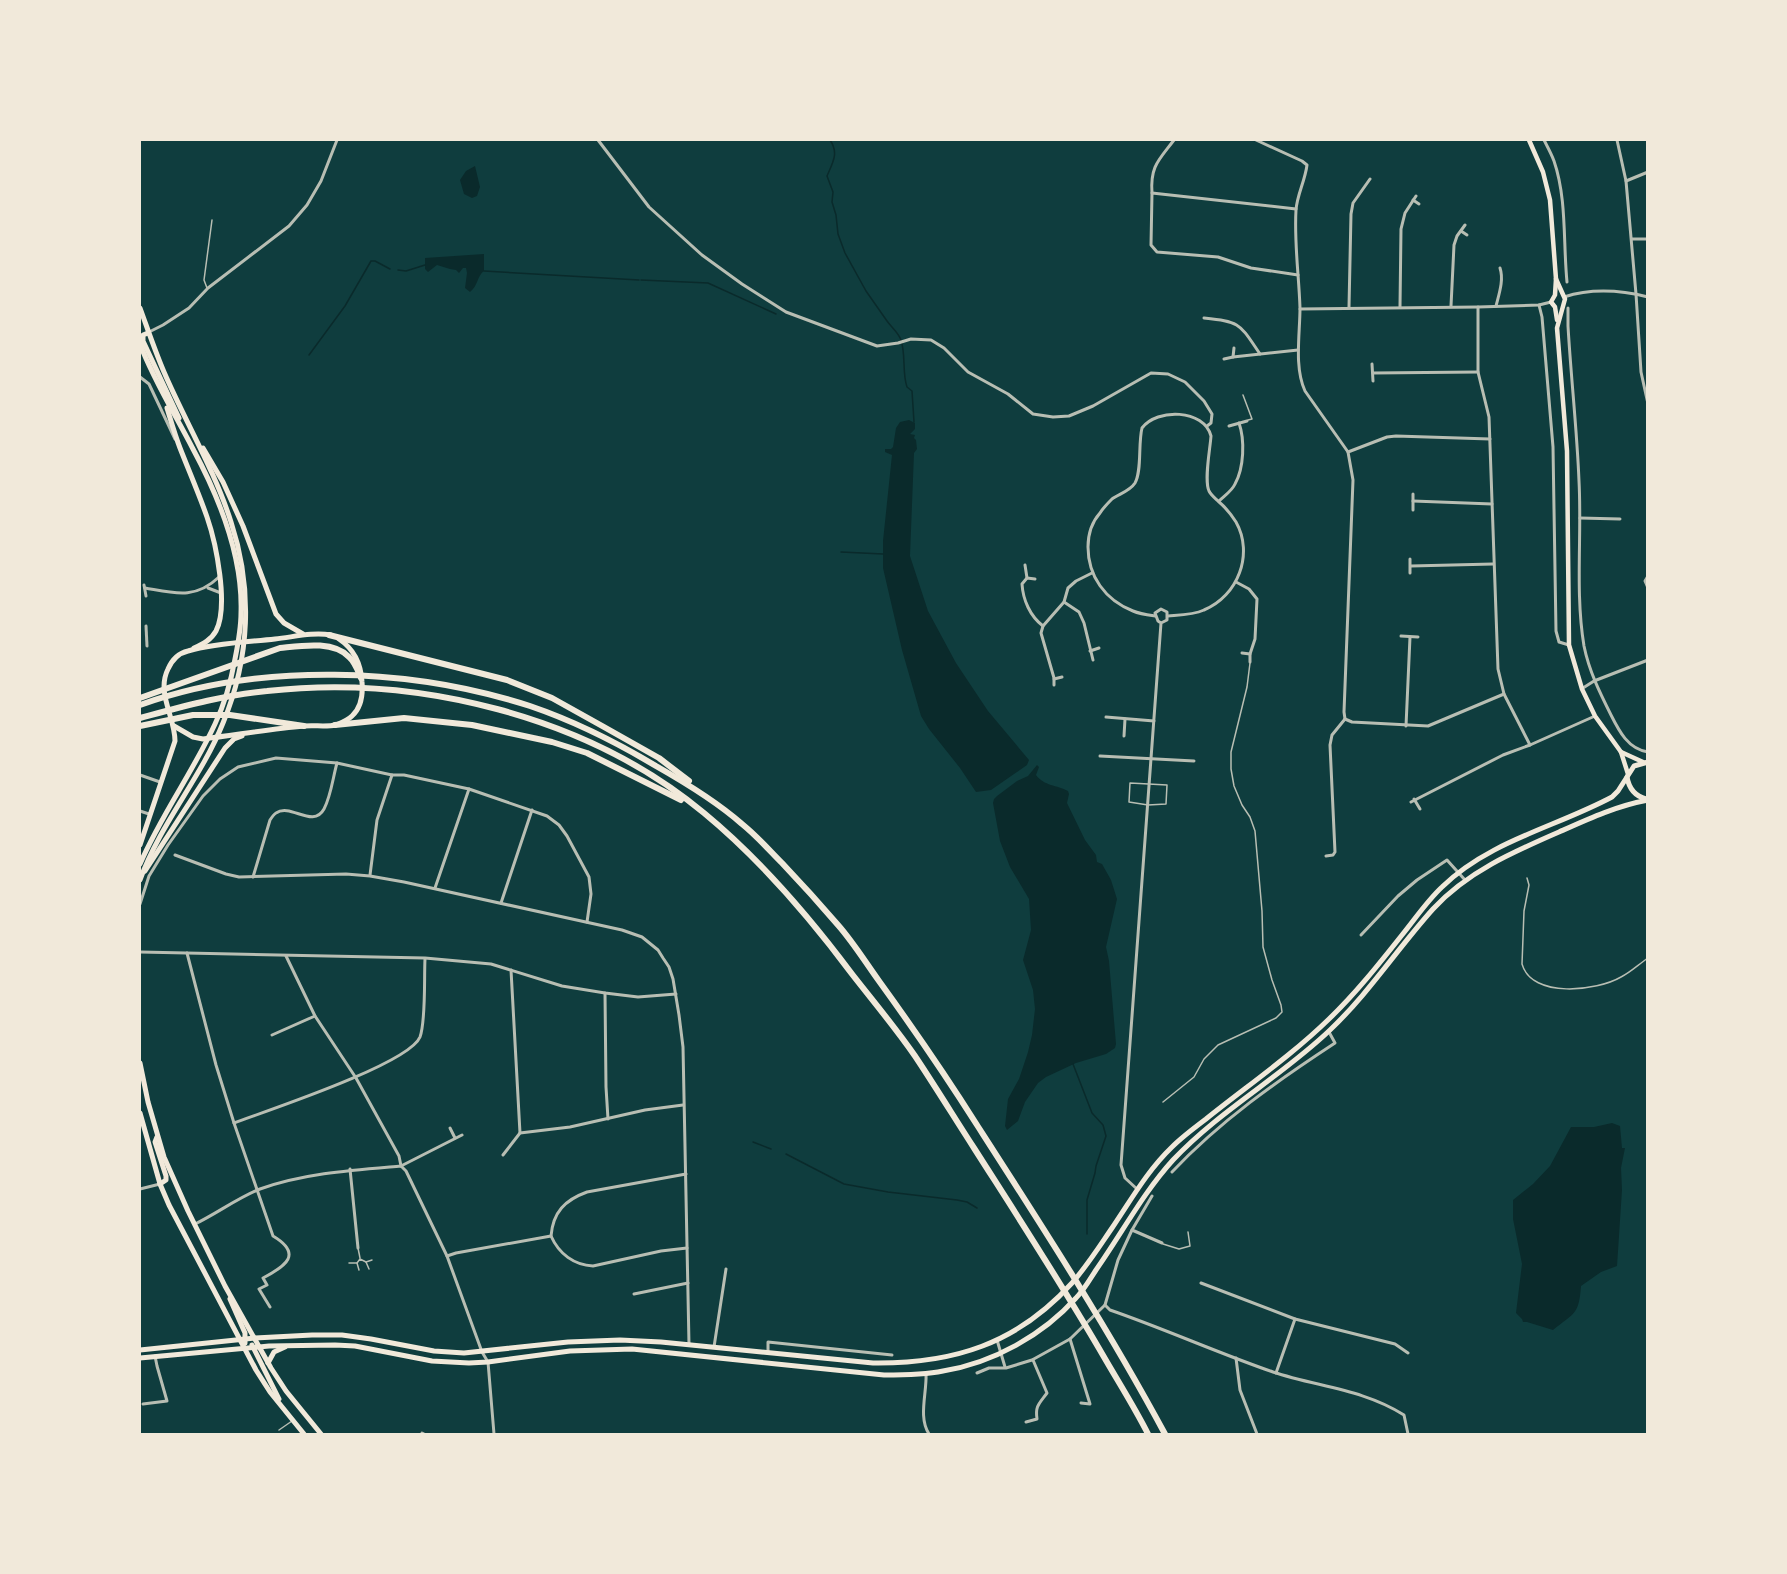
<svg xmlns="http://www.w3.org/2000/svg" width="1787" height="1574" font-family="Signika,sans-serif">
	<style>
		.water { fill: #0a2a2b }
		.lines { fill: none; stroke-linecap: round; stroke-linejoin: round }
		.stream { stroke: #0a2a2b; stroke-width: 1.5 }
		.service { stroke: #b8beb3; stroke-width: 1.5 }
		.minor { stroke: #b8beb3; stroke-width: 3 }
		.secondary { stroke: #f1e9da; stroke-width: 4.5 }
		.trunk { stroke: #f1e9da; stroke-width: 5 }
		.motorway { stroke: #f1e9da; stroke-width: 6 }
	</style>
	<rect width="100%" height="100%" fill="#0f3d3e"/>
	<!-- water -->
	<g class="water">
		<polygon points="475,166 480,187 477,196 472,198 464,194 460,180 466,171"/>
		<path d="M484 254V271C477 276 478 286 470 292L465 288 467 273 466 268H463L459 273 456 270 450 269 437 265 428 272 425 269V258Z"/>
		<polygon points="909,420 915,423 915,429 910,434 915,435 914,438 916,440 917,449 914,453 910,556 928,611 956,663 988,711 1029,760 1027,765 991,790 976,792 960,768 929,729 921,716 902,650 883,568 883,541 892,455 885,452 885,449 891,449 893,447 896,428 900,422"/>
		<path d="M1037 765 1039 767 1036 775C1044 786 1057 785 1068 791L1069 794 1067 803 1085 840 1096 855 1097 862 1102 864 1111 880 1117 899 1106 947 1109 961 1116 1044 1115 1048 1106 1054 1076 1063 1046 1077 1038 1083 1025 1102 1018 1121 1007 1130 1005 1126 1008 1099 1019 1079 1028 1052 1032 1035 1035 1009 1033 990 1023 960 1031 930 1029 899 1010 867 1000 841 993 803 994 799 997 796 1017 781 1028 776Z"/>
		<path d="M1612 1123 1620 1126 1622 1148H1625L1621 1168 1622 1190 1617 1266 1601 1272 1581 1286C1579 1315 1574 1313 1553 1330L1527 1322H1523L1522 1319 1516 1313 1522 1264 1513 1219V1200L1533 1184 1550 1166 1571 1127H1594Z"/>
	</g>
	<g class="lines">
		<!-- stream -->
		<g class="stream">
			<path d="M830 140C839 153 833 162 827 176L833 192 832 202 836 215 838 234 845 253 866 291 887 321C892 328 898 332 901 340 906 355 902 373 907 387L912 391 914 422"/>
			<polyline points="398,270 406,271 425,265"/>
			<polyline points="484,271 639,280"/>
			<polyline points="641,280 708,283 776,314"/>
			<polyline points="309,355 345,306 371,261 375,261 390,269"/>
			<polyline points="841,552 883,554"/>
			<polyline points="1073,1064 1092,1113 1103,1125 1106,1136 1096,1166 1095,1173 1087,1200 1087,1234"/>
			<polyline points="753,1142 771,1149"/>
			<polyline points="786,1154 844,1184 888,1192 957,1200 967,1202 977,1208"/>
		</g>
		<!-- service -->
		<g class="service">
			<polyline points="207,288 204,280 212,220"/>
			<polyline points="1243,395 1252,419 1248,420"/>
			<polygon points="1130,783 1167,785 1166,804 1148,805 1129,802"/>
			<path d="M1527 878 1529 885 1524 911 1522 964C1532 999 1597 991 1621 977 1631 972 1639 964 1648 958"/>
			<polyline points="1163,1102 1194,1077 1204,1059 1218,1045 1276,1018 1282,1012 1281,1005 1272,980 1263,947 1262,911 1255,831 1250,817 1242,805 1234,786 1231,769 1231,752 1247,687 1250,663"/>
			<polyline points="1163,1244 1179,1249 1190,1246 1188,1232"/>
			<polyline points="358,1248 360,1258"/>
			<polyline points="366,1262 372,1260"/>
			<polyline points="349,1263 357,1263"/>
			<polyline points="359,1270 357,1263 360,1259 366,1262 369,1269"/>
			<polyline points="279,1430 292,1421"/>
		</g>
		<!-- minor -->
		<g class="minor">
			<polyline points="598,140 649,207 702,255 742,284 786,312 877,346 898,343 911,339 931,340 944,348 968,372 1008,394 1033,414 1053,417 1069,416 1093,406 1151,373 1168,374 1185,382 1204,401 1212,414 1211,423 1207,426"/>
			<path d="M1256 140 1302 161 1307 165C1305 181 1297 195 1296 210 1294 243 1299 276 1300 308 1300 334 1294 367 1305 391L1348 452 1353 480 1344 712 1345 719"/>
			<path d="M1544 140C1547 146 1551 153 1554 161 1567 199 1563 242 1567 282"/>
			<polyline points="1617,140 1626,181 1636,294 1641,372 1648,404"/>
			<polyline points="1626,181 1648,172"/>
			<path d="M1152 193C1150 166 1159 160 1174 140"/>
			<polyline points="1413,200 1419,204"/>
			<polyline points="1296,209 1152,193 1151,245 1157,252 1218,257 1251,268 1298,275"/>
			<polyline points="1461,231 1467,235"/>
			<polyline points="1632,239 1648,239"/>
			<path d="M1564 297C1592 288 1620 290 1648 297"/>
			<polyline points="1539,305 1542,317 1553,447 1556,631 1559,642 1569,645"/>
			<polyline points="1451,306 1454,245 1457,236 1465,225"/>
			<path d="M1496 306C1499 294 1504 280 1500 268"/>
			<polyline points="1349,307 1351,214 1353,203 1370,179"/>
			<polyline points="1400,307 1401,229 1405,213 1416,196"/>
			<polyline points="1478,307 1478,372 1489,417 1498,669 1504,694 1530,745"/>
			<path d="M1568 308V326C1571 378 1577 430 1579 481 1582 536 1575 592 1584 646 1589 671 1600 693 1611 715 1619 731 1628 749 1648 752"/>
			<polyline points="1300,309 1478,307 1539,305 1551,302"/>
			<path d="M1204 318C1241 322 1239 323 1260 354"/>
			<polyline points="149,332 163,325 189,308 208,288 289,226 307,205 321,181 337,140"/>
			<polyline points="1233,357 1234,348"/>
			<polyline points="1224,359 1233,357 1298,350"/>
			<polyline points="1372,364 1373,381"/>
			<polyline points="1373,373 1478,372"/>
			<polyline points="140,377 149,384 175,439"/>
			<polyline points="1229,426 1247,421"/>
			<polyline points="1348,452 1387,437 1396,436 1490,439"/>
			<polyline points="1413,494 1413,510"/>
			<path d="M1219 501C1224 496 1232 491 1235 484 1244 468 1245 440 1239 423"/>
			<polyline points="1413,501 1492,504"/>
			<polyline points="1580,518 1620,519"/>
			<polyline points="1410,559 1410,573"/>
			<polyline points="1025,565 1027,578"/>
			<polyline points="1411,566 1493,564"/>
			<polyline points="1648,576 1645,581 1648,588"/>
			<path d="M1035 579 1027 578 1022 584C1023 600 1030 616 1043 626"/>
			<polyline points="1236,582 1249,589 1257,599 1255,639 1250,654 1250,662"/>
			<polyline points="144,585 146,596"/>
			<path d="M145 588C174 593 195 600 219 577"/>
			<polyline points="208,588 221,593"/>
			<polyline points="1064,602 1079,612 1084,623 1093,660"/>
			<path d="M1155 616C1148 615 1140 614 1133 611 1105 600 1088 576 1088 547 1088 535 1092 522 1100 513 1103 508 1108 503 1112 499 1119 494 1130 491 1135 483 1142 471 1138 444 1142 428 1157 408 1204 409 1211 436 1210 450 1204 480 1209 491 1211 495 1215 498 1218 501 1225 507 1231 514 1236 522 1254 554 1238 596 1204 610 1193 615 1181 615 1168 616"/>
			<polyline points="146,626 147,646"/>
			<polyline points="1401,636 1418,637"/>
			<polyline points="1090,651 1099,648"/>
			<polyline points="1242,653 1250,654"/>
			<polyline points="1054,679 1062,677"/>
			<polyline points="1054,685 1054,678 1041,633 1043,626 1064,602 1068,588 1076,581 1092,573"/>
			<polyline points="1583,688 1594,681 1648,660"/>
			<polyline points="1106,717 1154,721"/>
			<polyline points="1345,719 1352,722 1428,726 1504,694"/>
			<polyline points="1406,726 1410,637"/>
			<polyline points="1124,736 1125,719"/>
			<polyline points="1100,756 1194,761"/>
			<polyline points="140,775 160,782"/>
			<polyline points="1414,799 1420,809"/>
			<polyline points="1411,802 1503,755 1530,745 1595,716"/>
			<polyline points="140,811 149,814"/>
			<polyline points="175,855 226,874 239,877 346,874 370,876 404,882 622,930 642,937 658,950 663,958 669,967 673,979 679,1015 683,1047 689,1344"/>
			<polyline points="1326,856 1333,855 1335,852 1330,745 1332,735 1345,719"/>
			<polyline points="370,875 377,820 392,775"/>
			<path d="M253 877 270 820C272 817 274 814 276 813 291 803 313 829 324 809 331 796 333 777 337 763"/>
			<polyline points="435,888 469,789"/>
			<polyline points="501,903 532,810"/>
			<polyline points="140,904 149,876 168,845 203,796 220,779 238,767 276,758 337,763 392,775 404,775 469,789 547,816 559,825 567,836 589,877 591,894 587,922"/>
			<polyline points="1361,935 1398,896 1417,880 1447,860 1465,880"/>
			<polyline points="140,952 425,958 491,964 562,986 605,993 638,997 676,994"/>
			<path d="M187 953 216 1065 234 1123 273 1236C303 1254 286 1266 263 1278L267 1285 259 1289 270 1307"/>
			<polyline points="286,956 315,1016 356,1078 399,1156 401,1166 462,1135"/>
			<polyline points="511,970 520,1133"/>
			<polyline points="605,993 606,1087 608,1119"/>
			<polyline points="272,1035 315,1016"/>
			<path d="M234 1123C266 1111 409 1064 420 1037 426 1021 424 977 425 959"/>
			<polyline points="450,1128 455,1138"/>
			<polyline points="503,1155 520,1133 570,1127 645,1110 683,1105"/>
			<polyline points="350,1169 358,1248"/>
			<path d="M1172 1172C1220 1121 1277 1081 1335 1043L1329 1032"/>
			<path d="M686 1174 587 1192C565 1200 553 1212 551 1236 559 1254 574 1265 593 1266L661 1251 687 1248"/>
			<polyline points="140,1189 160,1184"/>
			<polyline points="1137,1189 1125,1178 1121,1165 1161,623 1158,621 1155,613 1161,609 1167,612 1167,620 1161,623"/>
			<path d="M195 1224C216 1214 239 1197 260 1189 305 1173 354 1170 401 1166L406 1171 447 1256 482 1352 488 1362 494 1434"/>
			<polyline points="1132,1230 1162,1243"/>
			<polyline points="447,1256 456,1253 551,1236"/>
			<polyline points="1201,1283 1295,1319 1395,1344 1408,1353"/>
			<polyline points="634,1294 688,1283"/>
			<path d="M1105 1305 1110 1310C1165 1329 1218 1353 1273 1372 1318 1387 1363 1389 1404 1415L1408 1434"/>
			<polyline points="1070,1339 1090,1404 1081,1403"/>
			<polyline points="997,1340 1005,1367"/>
			<polyline points="714,1347 726,1269"/>
			<polyline points="768,1352 768,1342 892,1355"/>
			<polyline points="1236,1358 1240,1390 1257,1434"/>
			<polyline points="977,1373 989,1368 1006,1368 1032,1360 1070,1339 1105,1305 1118,1260 1132,1230 1152,1196"/>
			<polyline points="1276,1373 1295,1319"/>
			<path d="M926 1374C927 1393 918 1417 929 1434"/>
			<polyline points="143,1404 167,1401 157,1366 155,1356"/>
			<path d="M1026 1422 1037 1419C1035 1406 1039 1404 1047 1393L1033 1360"/>
			<polyline points="422,1433 424,1434"/>
		</g>
		<!-- secondary -->
		<g class="secondary">
			<polyline points="1529,140 1543,172 1550,200 1556,279 1555,295 1551,302 1555,307 1557,320"/>
			<polyline points="1556,279 1565,299 1557,328 1567,451 1569,645 1582,689 1595,716 1621,752 1628,774"/>
			<polyline points="1621,752 1643,762"/>
		</g>
		<!-- trunk -->
		<g class="trunk">
			<path d="M140 308C148 330 155 351 164 372 185 421 215 471 231 522 253 589 250 658 223 723 201 778 160 824 140 880"/>
			<polyline points="148,333 143,335 143,341 179,418"/>
			<path d="M140 344C154 381 175 414 193 449 220 499 243 556 241 613 241 628 238 644 235 659 231 681 225 703 215 724 193 772 161 815 140 864"/>
			<path d="M167 408C171 421 175 435 180 448 189 471 199 494 207 517 216 543 229 606 216 631 211 640 203 644 194 648"/>
			<polyline points="203,448 223,482 243,526 276,614 284,623 303,634"/>
			<path d="M174 726 193 737 203 739C236 735 270 729 304 726 314 725 326 727 336 725 341 723 348 720 352 716 362 707 363 694 362 682 361 664 354 649 339 639"/>
			<path d="M1646 799C1635 796 1629 789 1627 777L1634 766 1648 762"/>
			<path d="M140 845 175 741C175 717 156 693 168 669 172 660 179 653 188 651 215 643 248 642 275 639 294 637 312 632 331 635"/>
			<polyline points="145,871 225,748 234,739 242,736"/>
			<polyline points="140,1063 148,1102 164,1157 188,1211 225,1286 271,1368 286,1391 321,1434"/>
			<polyline points="140,1113 160,1184 169,1205 256,1370 270,1392 304,1434"/>
			<polyline points="157,1137 155,1142 166,1176 166,1180 160,1184"/>
			<polyline points="230,1299 245,1333 245,1343"/>
			<polyline points="252,1345 279,1399"/>
			<path d="M140 1350 255 1338 312 1335H342L371 1339 434 1351 464 1353 568 1342 620 1340 661 1342 873 1363C953 1364 1017 1344 1072 1283 1087 1266 1099 1247 1112 1228 1131 1200 1147 1171 1172 1147 1182 1137 1194 1128 1206 1119 1247 1086 1291 1056 1329 1019 1356 993 1379 964 1402 935 1415 919 1427 901 1442 887 1489 841 1556 827 1612 797L1618 791 1627 777"/>
			<path d="M140 1358 269 1346 335 1345 355 1346 432 1361 469 1363 488 1362 570 1351 632 1349 884 1375C904 1375 924 1375 943 1371 993 1363 1043 1335 1076 1298 1084 1290 1090 1279 1096 1270 1122 1233 1143 1193 1173 1160 1220 1110 1281 1077 1330 1030 1368 994 1398 948 1433 909 1467 872 1513 852 1559 832 1588 819 1616 806 1648 800"/>
			<polyline points="268,1363 274,1352 285,1347"/>
		</g>
		<!-- motorway -->
		<g class="motorway">
			<polyline points="329,635 507,680 552,698 604,727 659,758 689,781"/>
			<path d="M140 698 280 648C300 646 333 640 349 657 355 662 358 671 361 678"/>
			<path d="M140 705C260 662 409 667 530 706 574 721 616 742 656 766 686 783 716 801 742 824 757 836 769 850 782 863 801 883 820 904 838 925 853 942 866 963 879 981 913 1028 946 1076 977 1125 1042 1226 1108 1328 1165 1434"/>
			<path d="M140 718C181 707 223 695 267 691 417 674 587 716 704 813 761 860 808 915 852 974 873 1001 895 1027 915 1056 935 1086 954 1117 974 1148 1018 1217 1063 1286 1104 1357 1119 1383 1135 1408 1148 1434"/>
			<polyline points="335,725 404,718 472,725 552,742 587,753 681,800"/>
			<polyline points="140,726 193,715 230,715 304,726"/>
		</g>
	</g>
	<!-- border -->
	<rect width="1787" height="1574" fill="none" stroke="#f1e9da" stroke-width="282"/>
</svg>
